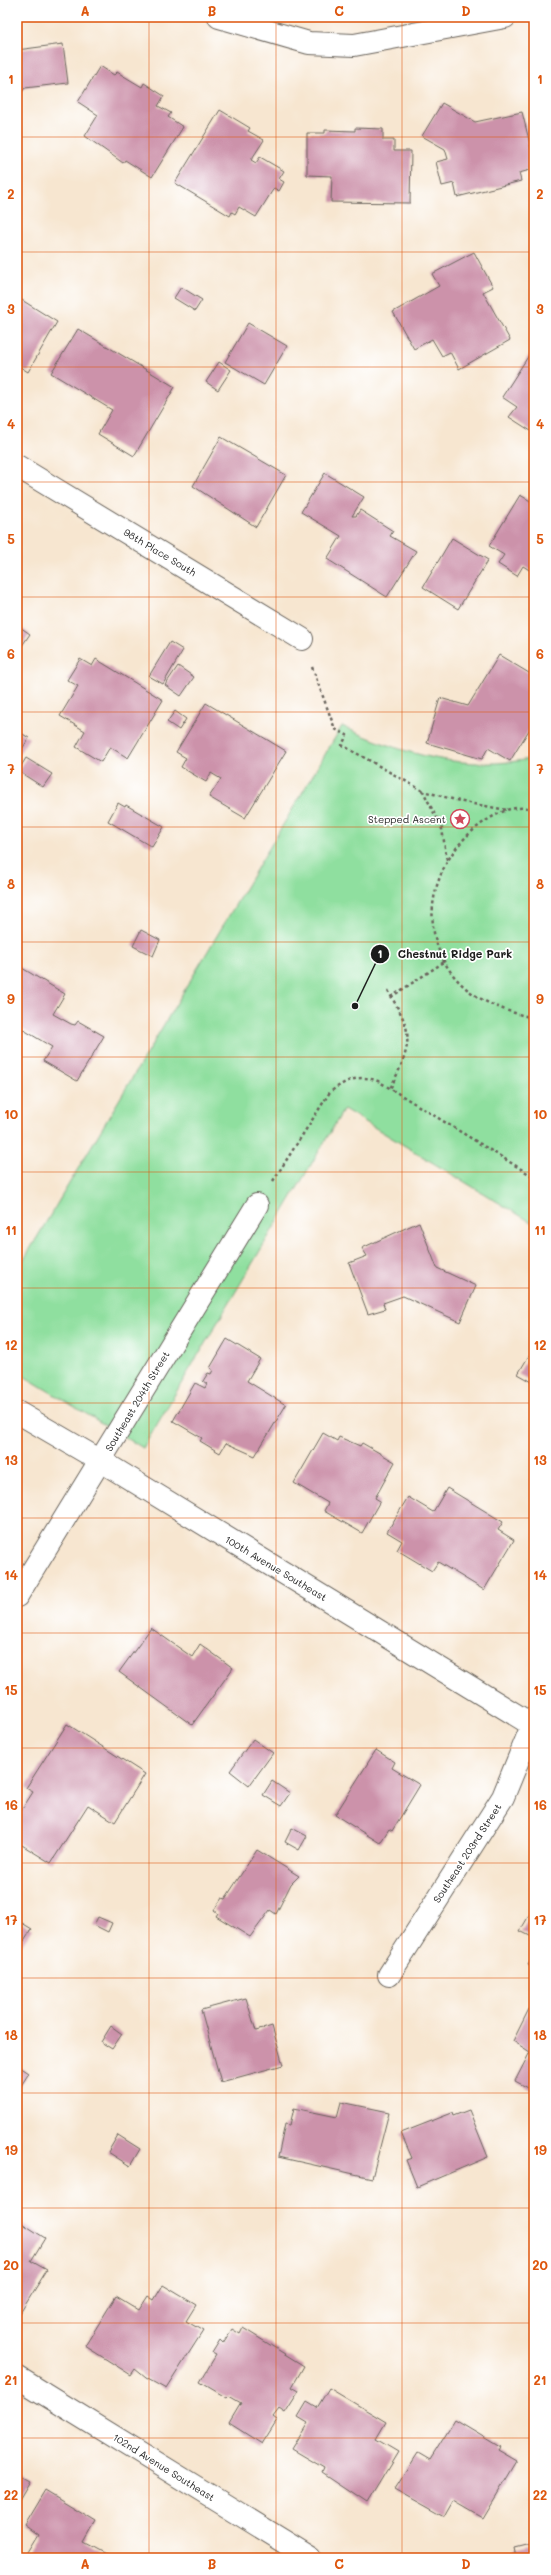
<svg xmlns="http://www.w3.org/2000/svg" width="551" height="2575" font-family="Mali,sans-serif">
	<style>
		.green { fill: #8fdf9f; stroke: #567e5e }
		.building { fill: #cc92aa }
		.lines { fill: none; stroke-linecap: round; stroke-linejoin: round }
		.minor-casing { stroke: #69635b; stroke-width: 24 }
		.path { stroke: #69635b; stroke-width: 2.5; stroke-dasharray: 3 3; stroke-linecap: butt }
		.minor { stroke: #fff; stroke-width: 22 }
		.grid { fill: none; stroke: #de560d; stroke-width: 1; stroke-opacity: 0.55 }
		.labels { text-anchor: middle; stroke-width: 3.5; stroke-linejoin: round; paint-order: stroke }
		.street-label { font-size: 10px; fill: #1c1c1c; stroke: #fff }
		.poi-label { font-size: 10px; fill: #1c1c1c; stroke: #fff; text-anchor: end }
		.leader { fill: none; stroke: #1c1c1c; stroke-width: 1.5 }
		.callout-dot { fill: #1c1c1c; stroke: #fff; stroke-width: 1.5 }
		.mark-label { font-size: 12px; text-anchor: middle; font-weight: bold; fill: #fff }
		.callout-label { font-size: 11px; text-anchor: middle; font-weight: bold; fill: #1c1c1c; stroke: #fff; stroke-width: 3.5; stroke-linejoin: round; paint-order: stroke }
		.neatline { fill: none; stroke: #de560d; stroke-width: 1.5 }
		.grid-label { font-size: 13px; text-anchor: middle; font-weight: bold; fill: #de560d }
	</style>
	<rect width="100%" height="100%" fill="#fff"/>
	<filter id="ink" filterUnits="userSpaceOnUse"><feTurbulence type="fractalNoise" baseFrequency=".025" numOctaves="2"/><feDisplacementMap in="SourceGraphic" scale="8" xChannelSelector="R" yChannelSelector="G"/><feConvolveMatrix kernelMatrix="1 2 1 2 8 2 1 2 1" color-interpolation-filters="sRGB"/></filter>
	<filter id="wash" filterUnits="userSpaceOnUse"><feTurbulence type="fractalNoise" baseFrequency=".012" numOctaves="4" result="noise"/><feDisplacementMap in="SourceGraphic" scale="16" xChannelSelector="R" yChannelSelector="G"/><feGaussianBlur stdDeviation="0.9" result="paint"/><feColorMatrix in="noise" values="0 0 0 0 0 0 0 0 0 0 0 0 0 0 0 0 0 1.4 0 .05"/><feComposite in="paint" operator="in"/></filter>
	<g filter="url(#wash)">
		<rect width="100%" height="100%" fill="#f7e6d0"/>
		<!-- green -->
		<path class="green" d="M342 726C401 754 468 773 534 758V1224L344 1109 143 1448 17 1372V1271Z"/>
		<g id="blocks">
			<!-- building -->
			<g class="building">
				<polygon points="63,44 68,83 25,88 17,98 17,50"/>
				<polygon points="100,66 114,75 117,72 142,87 144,83 164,96 158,106 171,113 168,117 183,127 152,177 125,160 123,163 85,136 98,115 78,102"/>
				<polygon points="442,103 475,122 522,112 534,160 534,169 519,173 521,181 457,197 454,183 442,186 436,162 448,159 445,149 422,136"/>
				<polygon points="220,110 250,128 248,131 264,140 251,160 256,163 260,157 284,171 279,179 284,182 279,191 274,188 256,217 239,207 235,214 232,212 230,216 175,183"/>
				<polygon points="355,128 383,129 383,140 394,140 394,151 411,151 410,203 331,202 332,176 307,175 307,133 325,133 325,130 355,131"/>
				<polygon points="474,252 493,287 483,292 510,340 459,369 450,352 442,356 432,339 414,349 393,312 439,286 432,274"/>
				<polygon points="181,287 202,300 195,311 174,298"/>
				<polygon points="17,297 57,322 28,372 17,365"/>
				<polygon points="248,323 287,346 264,385 225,362"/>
				<polygon points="78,329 175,387 134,456 98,434 112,410 51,373"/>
				<polygon points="531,352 534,354 534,433 509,417 517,407 502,397"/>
				<polygon points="219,362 231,370 218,390 206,382"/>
				<polygon points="221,437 286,475 256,527 193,486"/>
				<polygon points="325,473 364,497 352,516 356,516 360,510 393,531 390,536 416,551 387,597 327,559 341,536 301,512"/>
				<polygon points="520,495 534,503 534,573 523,566 517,576 498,564 504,555 489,546"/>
				<polygon points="452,538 488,560 458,609 423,587"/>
				<polygon points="17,625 30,634 17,653"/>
				<polygon points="170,642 183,650 163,684 149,676"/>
				<polygon points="499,655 534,676 534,722 510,761 488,748 482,759 427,743 440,698 468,706"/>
				<polygon points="80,659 92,666 96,659 163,700 128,758 110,747 101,762 76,747 85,731 60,716 78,686 67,680"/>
				<polygon points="178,666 194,677 181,696 165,685"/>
				<polygon points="206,703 286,751 245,818 209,797 221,779 211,773 206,782 181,767 186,758 176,752"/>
				<polygon points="175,711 186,719 179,730 167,722"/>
				<polygon points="18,731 29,738 17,757 17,732"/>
				<polygon points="26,758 52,774 43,787 18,771"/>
				<polygon points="118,803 125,807 126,805 164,827 152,847 108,821"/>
				<polygon points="141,930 160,940 153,956 133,946"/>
				<polygon points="17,965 65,994 53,1014 71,1024 75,1025 78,1021 104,1036 77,1081 43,1061 52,1047 17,1026"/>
				<polygon points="419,1222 437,1268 476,1286 460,1322 403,1296 383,1303 385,1309 368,1314 349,1263 367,1256 362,1248"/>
				<polygon points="227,1339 260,1359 247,1381 286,1405 255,1456 226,1443 220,1453 200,1441 202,1438 173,1421 195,1383 205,1388 207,1384 203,1381 208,1373 211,1374 213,1370 210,1368"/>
				<polygon points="534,1347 534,1383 518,1374"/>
				<polygon points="323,1433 337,1441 339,1437 360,1446 362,1443 395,1462 375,1498 380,1501 362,1533 324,1511 328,1503 294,1483"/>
				<polygon points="447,1488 503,1522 498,1530 514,1540 484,1590 438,1562 432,1571 397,1550 402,1541 387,1532 408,1497 433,1512"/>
				<polygon points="151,1628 192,1657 200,1644 233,1668 192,1725 119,1672"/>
				<polygon points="67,1724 145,1774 115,1822 88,1805 51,1863 17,1842 17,1817 33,1792 26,1788"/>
				<polygon points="253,1739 273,1753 249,1786 230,1771"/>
				<polygon points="376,1750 395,1762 392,1768 420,1785 392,1831 389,1829 380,1843 335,1815"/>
				<polygon points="272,1781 290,1793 281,1806 263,1795"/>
				<polygon points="292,1828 307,1836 299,1850 285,1842"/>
				<polygon points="257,1850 299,1876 291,1884 276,1914 270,1910 250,1937 216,1916 218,1913 214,1910 222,1898 225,1899"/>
				<polygon points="534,1907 534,1938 520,1931"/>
				<polygon points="98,1917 112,1923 108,1932 94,1925"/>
				<polygon points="17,1920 32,1929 17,1952"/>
				<polygon points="534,1955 534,1969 528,1965"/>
				<polygon points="246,1998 256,2031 272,2026 283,2065 221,2082 201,2010"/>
				<polygon points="531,2005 534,2007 534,2091 515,2081 530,2052 513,2041"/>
				<polygon points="111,2026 122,2034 112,2049 101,2042"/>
				<polygon points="17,2065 29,2073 17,2092"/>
				<polygon points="341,2102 389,2112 372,2178 278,2157 285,2124 290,2125 294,2108 337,2117"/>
				<polygon points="469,2110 488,2157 417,2187 406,2160 412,2158 401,2133 452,2113 453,2116"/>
				<polygon points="118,2135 140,2149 130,2166 108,2152"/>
				<polygon points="17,2220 45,2238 31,2261 47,2270 17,2318"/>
				<polygon points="163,2285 196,2305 186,2321 203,2331 166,2389 146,2378 135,2369 131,2375 85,2346 116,2296 139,2310 148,2296 154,2300"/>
				<polygon points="243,2328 304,2366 292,2387 299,2391 285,2413 279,2409 273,2417 277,2420 262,2444 229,2423 241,2403 229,2396 227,2398 200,2382 216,2355 212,2353 220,2340 223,2343 232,2329 240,2334"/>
				<polygon points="329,2388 386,2422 376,2439 398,2452 367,2503 322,2473 324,2468 292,2449 308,2423 298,2417 307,2402 317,2408"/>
				<polygon points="455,2420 500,2447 498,2450 517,2461 483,2518 454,2501 445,2517 395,2489 418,2453 430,2460"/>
				<polygon points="17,2474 30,2481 17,2503"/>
				<polygon points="45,2490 96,2521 84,2542 114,2558 24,2558 38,2535 24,2525"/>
				<polygon points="534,2544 534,2558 516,2558 514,2549"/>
			</g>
		</g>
	</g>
	<g filter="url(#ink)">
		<use href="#blocks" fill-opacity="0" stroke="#69635b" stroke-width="1"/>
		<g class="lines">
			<!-- minor casing -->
			<g class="minor-casing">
				<g id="minor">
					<polyline points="219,17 309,43 354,45 505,17"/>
					<polyline points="17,466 302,639"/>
					<polyline points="17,1412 101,1461 534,1726"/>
					<polyline points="17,1596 257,1205"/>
					<polyline points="389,1975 503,1797 534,1721"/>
					<polyline points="17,2377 311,2558"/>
				</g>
			</g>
			<!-- path -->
			<g class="path">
				<polyline points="312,667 335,729 347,735 342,745 423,791"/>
				<path d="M534 808C526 808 514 807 507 810 442 835 408 917 453 975 473 1000 503 1011 534 1018"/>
				<polyline points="447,860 442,829 423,791 463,802 507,810"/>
				<path d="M388 990C393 1001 400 1010 404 1021 414 1044 400 1068 390 1089"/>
				<polyline points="391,997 444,962"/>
				<path d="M273 1181 330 1092C346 1080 359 1074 378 1081L534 1177"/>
			</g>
			<!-- minor -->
			<use href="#minor" class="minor"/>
		</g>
	</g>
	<!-- grid -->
	<path class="grid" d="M149 17V2558M276 17V2558M402 17V2558M17 137H534M17 252H534M17 367H534M17 482H534M17 597H534M17 712H534M17 827H534M17 942H534M17 1057H534M17 1172H534M17 1288H534M17 1403H534M17 1518H534M17 1633H534M17 1748H534M17 1863H534M17 1978H534M17 2093H534M17 2208H534M17 2323H534M17 2438H534"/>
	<!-- icons -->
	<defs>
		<g id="sight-ring" transform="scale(1)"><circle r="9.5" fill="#fff" stroke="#d1495b" stroke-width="1.5"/><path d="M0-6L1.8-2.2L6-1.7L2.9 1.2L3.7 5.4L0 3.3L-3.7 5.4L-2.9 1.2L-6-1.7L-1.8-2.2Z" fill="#d1495b"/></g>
	</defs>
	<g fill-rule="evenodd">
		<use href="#sight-ring" x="460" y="819"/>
	</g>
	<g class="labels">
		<!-- street labels -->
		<g class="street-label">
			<text transform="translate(160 552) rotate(31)" y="4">98th Place South</text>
			<text transform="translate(137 1401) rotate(-59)" y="4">Southeast 204th Street</text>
			<text transform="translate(276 1568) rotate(31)" y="4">100th Avenue Southeast</text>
			<text transform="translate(467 1853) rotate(-57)" y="4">Southeast 203rd Street</text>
			<text transform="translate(164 2467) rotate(32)" y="4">102nd Avenue Southeast</text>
		</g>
		<!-- poi labels -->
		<g class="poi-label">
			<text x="446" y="823">Stepped Ascent</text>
		</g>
	</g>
	<!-- callouts -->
	<path class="leader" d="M355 1006L380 954"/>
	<g class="callout-dot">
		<circle cx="355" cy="1006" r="4"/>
		<circle cx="380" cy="954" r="10"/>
	</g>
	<g class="mark-label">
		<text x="380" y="958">1</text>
	</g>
	<g class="callout-label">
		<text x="455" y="958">Chestnut Ridge Park</text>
	</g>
	<!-- margin -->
	<rect width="551" height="2575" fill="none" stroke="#fff" stroke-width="44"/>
	<rect x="22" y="22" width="507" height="2531" class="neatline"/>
	<g class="grid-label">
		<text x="85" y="16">A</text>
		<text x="212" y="16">B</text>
		<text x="339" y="16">C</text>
		<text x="466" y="16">D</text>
		<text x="11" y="84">1</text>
		<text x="540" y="84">1</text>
		<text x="11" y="199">2</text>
		<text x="540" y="199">2</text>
		<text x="11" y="314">3</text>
		<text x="540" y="314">3</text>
		<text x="11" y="429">4</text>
		<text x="540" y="429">4</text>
		<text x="11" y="544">5</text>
		<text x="540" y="544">5</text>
		<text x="11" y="659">6</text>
		<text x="540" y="659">6</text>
		<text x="11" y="774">7</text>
		<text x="540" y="774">7</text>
		<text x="11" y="889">8</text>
		<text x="540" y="889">8</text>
		<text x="11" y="1004">9</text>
		<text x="540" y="1004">9</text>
		<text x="11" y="1119">10</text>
		<text x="540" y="1119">10</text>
		<text x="11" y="1235">11</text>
		<text x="540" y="1235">11</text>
		<text x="11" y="1350">12</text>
		<text x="540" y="1350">12</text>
		<text x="11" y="1465">13</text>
		<text x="540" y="1465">13</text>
		<text x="11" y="1580">14</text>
		<text x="540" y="1580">14</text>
		<text x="11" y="1695">15</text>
		<text x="540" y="1695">15</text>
		<text x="11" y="1810">16</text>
		<text x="540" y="1810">16</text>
		<text x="11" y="1925">17</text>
		<text x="540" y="1925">17</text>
		<text x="11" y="2040">18</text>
		<text x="540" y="2040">18</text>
		<text x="11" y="2155">19</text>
		<text x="540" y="2155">19</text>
		<text x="11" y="2270">20</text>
		<text x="540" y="2270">20</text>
		<text x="11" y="2385">21</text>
		<text x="540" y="2385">21</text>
		<text x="11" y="2500">22</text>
		<text x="540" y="2500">22</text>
		<text x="85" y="2569">A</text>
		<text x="212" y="2569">B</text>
		<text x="339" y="2569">C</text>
		<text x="466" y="2569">D</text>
	</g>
</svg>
